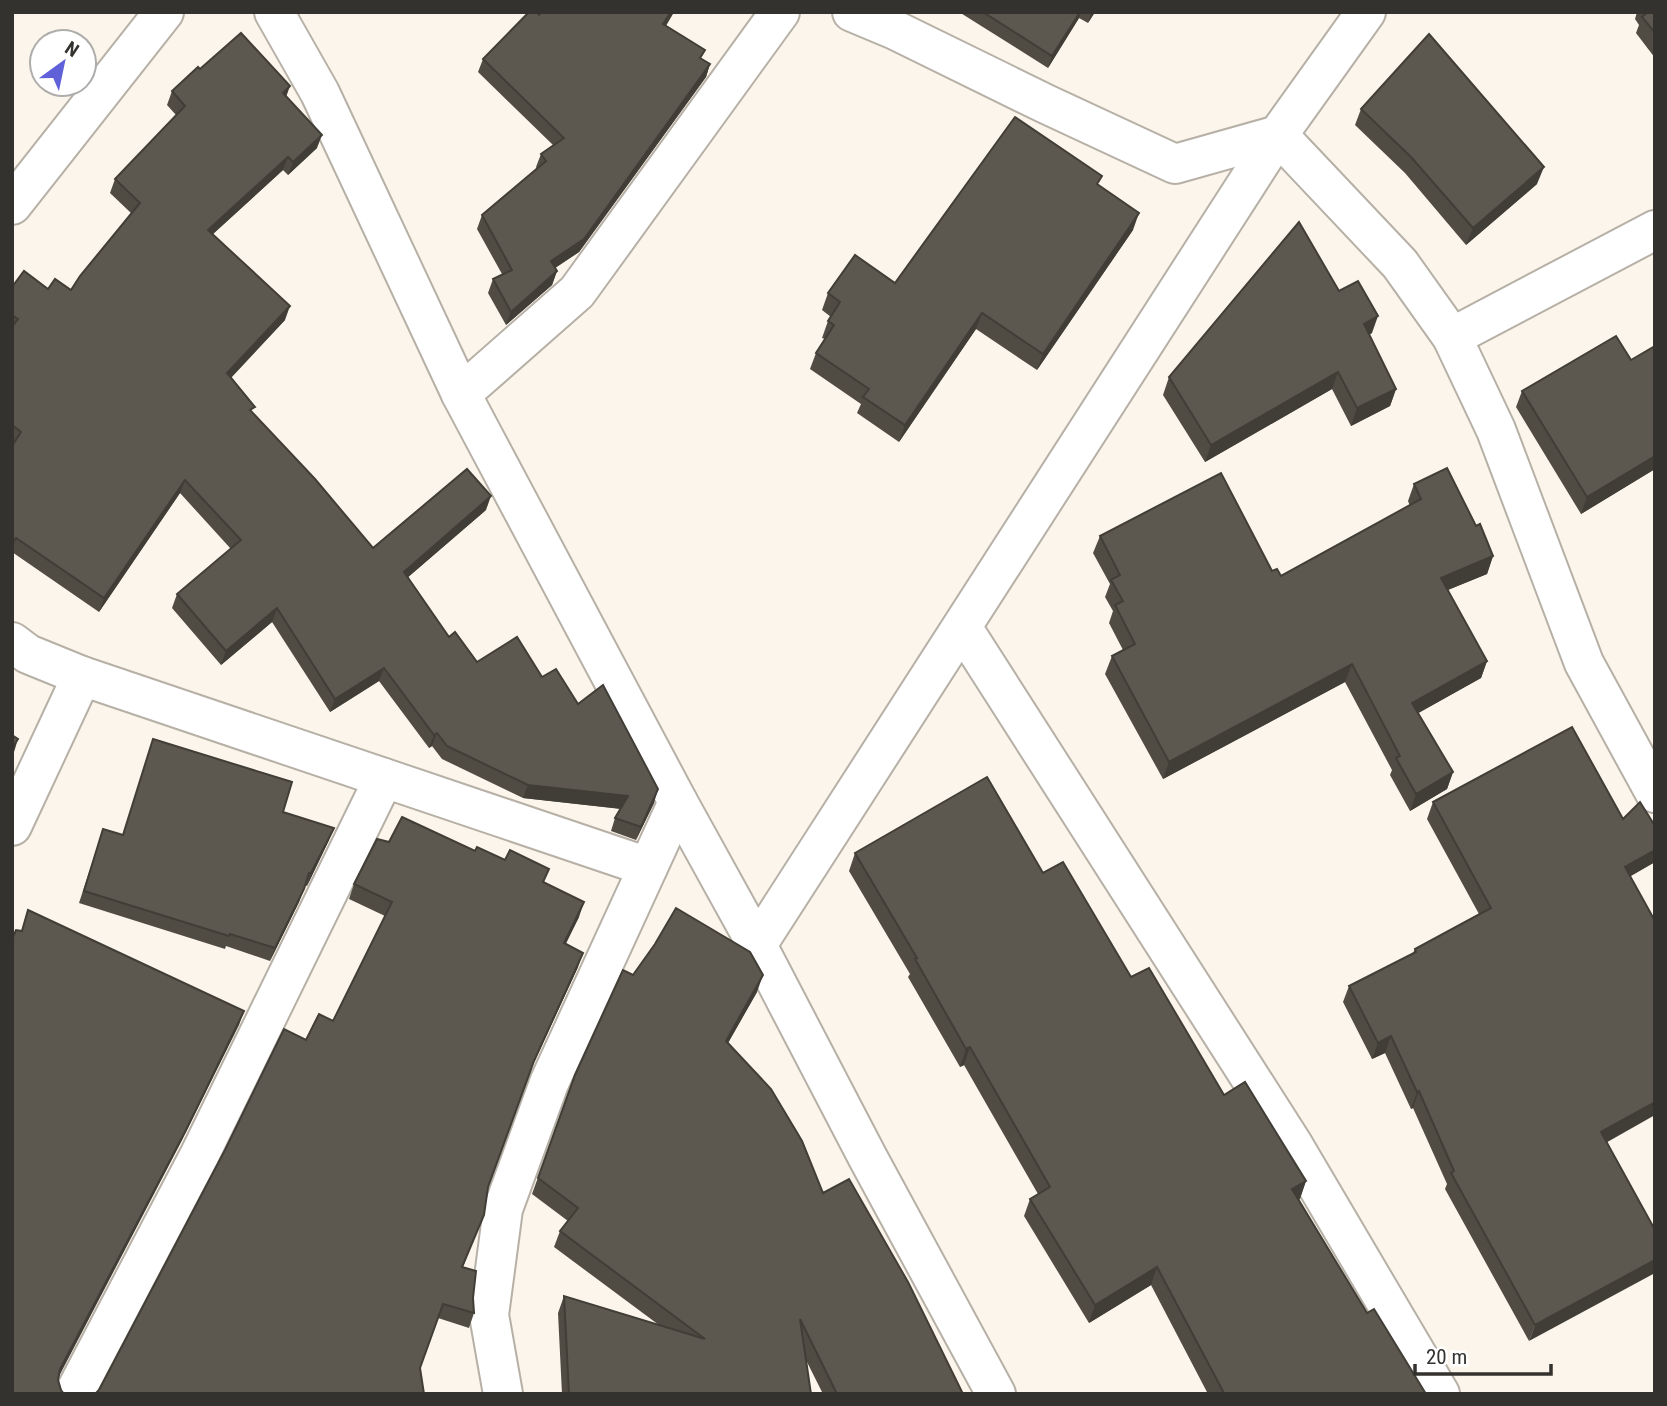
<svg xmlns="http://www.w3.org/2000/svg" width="1667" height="1406" font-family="'Roboto Condensed',sans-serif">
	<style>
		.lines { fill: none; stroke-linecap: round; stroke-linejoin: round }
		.minor-casing { stroke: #b6b0a6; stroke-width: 42 }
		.minor { stroke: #fff; stroke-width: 38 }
		.wall { fill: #504c44 }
		.shaded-wall { fill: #413e37 }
		.building { fill: #5d584f; stroke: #413e37; stroke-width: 2 }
	</style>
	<rect width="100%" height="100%" fill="#fbf5eb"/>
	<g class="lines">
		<!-- minor casing -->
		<g class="minor-casing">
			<g id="minor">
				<polyline points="274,12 320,93 461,394 678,802 757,945 868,1158 996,1394"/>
				<polyline points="852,12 895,30 1046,104 1175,164 1278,135"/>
				<polyline points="1278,135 1400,264 1452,337 1496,430 1584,663 1655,793"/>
				<polyline points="12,205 164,12"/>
				<polyline points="1452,337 1655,230"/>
				<polyline points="461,394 577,292 780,12"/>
				<polyline points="962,627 1292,1143 1440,1394"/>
				<polyline points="12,642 28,654 82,676 648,867"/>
				<polyline points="12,826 82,676"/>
				<polyline points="757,945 1278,135 1366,12"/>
				<polyline points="74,1394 200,1154 384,778"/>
				<polyline points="503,1394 489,1315 503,1209 549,1083 678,802"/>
			</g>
		</g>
		<!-- minor -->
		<use href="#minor" class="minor"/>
	</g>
	<!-- wall -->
	<g class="wall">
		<polygon points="541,12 674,12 666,26 702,59 710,64 706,77 579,252 555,268 557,271 552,285 506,325 488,293 493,279 502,274 477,229 482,215 537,169 536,167 541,154 553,145 478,72 483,59 539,15"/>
		<polygon points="959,12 1095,12 1088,23 1079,18 1048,68"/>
		<polygon points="1637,12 1655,12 1655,58 1636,33 1639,25 1635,19"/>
		<polygon points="200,69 286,97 317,148 288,175 283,170 213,234 285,320 231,378 252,413 373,548 486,510 408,577 449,637 477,662 542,677 578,704 654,803 636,840 611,831 615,818 621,809 523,798 442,759 432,746 429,748 379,681 330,712 272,622 221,665 172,608 177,594 231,549 180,493 99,612 12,552 12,446 14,444 12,442 12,287 71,290 131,213 110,193 115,179 176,115 167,105 172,91"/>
		<polygon points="1361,109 1537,184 1466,245 1405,173 1355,125"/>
		<polygon points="1099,185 1133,230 1037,370 976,329 899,442 857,413 861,404 810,369 816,353 825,339 822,338 828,321 831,317 822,310 828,293 895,283"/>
		<polygon points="1339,291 1372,333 1369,335 1396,389 1390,406 1351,426 1332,389 1205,462 1163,395 1169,377"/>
		<polygon points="1655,346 1655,469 1581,514 1516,407 1522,391 1631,360"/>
		<polygon points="1414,484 1476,526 1493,556 1487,574 1448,590 1487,661 1481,678 1418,713 1453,772 1447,789 1410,811 1390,775 1392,770 1345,682 1163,779 1105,674 1112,656 1123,650 1109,623 1113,611 1105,597 1110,584 1093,553 1100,536 1272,571 1281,576 1410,506 1408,501"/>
		<polygon points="153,739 283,812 329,840 307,886 305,885 299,902 270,961 226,946 225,949 79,903 103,829 123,835"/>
		<polygon points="1433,802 1623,819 1655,862 1630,876 1606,1142 1529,1341 1445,1189 1447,1184 1413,1108 1411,1109 1385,1053 1372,1059 1343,1002 1349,986 1413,953 1415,949 1479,914 1427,819"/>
		<polygon points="855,853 1043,873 1131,977 1224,1095 1306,1181 1299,1200 1367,1313 1426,1394 1208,1394 1151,1285 1089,1323 1024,1216 1030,1199 1038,1194 964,1065 960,1067 908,977 910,974 849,871"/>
		<polygon points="544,883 579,917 565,944 578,967 528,1075 488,1187 478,1229 463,1267 473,1298 474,1313 469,1328 438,1318 420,1368 99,1390 306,1040 333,1021 385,916 349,899 354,884"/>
		<polygon points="633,975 757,992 728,1043 823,1193 963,1394 823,1394 806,1360 811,1394 562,1394 558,1313 564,1296 659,1325 554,1247 560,1231 568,1221 532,1194 575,1075"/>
	</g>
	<!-- shaded-wall -->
	<g class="shaded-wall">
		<polygon points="671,12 674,12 658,37 663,24"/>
		<polygon points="1080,12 1081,12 1079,18 1048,68 1052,56"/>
		<polygon points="1092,12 1095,12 1088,23"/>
		<polygon points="710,64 706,77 579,252 546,274 551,261"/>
		<polygon points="290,86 285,100 283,93"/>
		<polygon points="322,135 317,148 288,175 293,162"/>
		<polygon points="288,157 283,170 203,243 208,230"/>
		<polygon points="1544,167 1537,184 1466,245 1473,228"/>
		<polygon points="1139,213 1133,230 1037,370 1043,354"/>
		<polygon points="557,271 552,285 506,325 511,312"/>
		<polygon points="290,306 285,320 222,387 227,373"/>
		<polygon points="982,313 976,329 899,442 905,425"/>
		<polygon points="1378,316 1372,333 1357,341 1364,324"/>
		<polygon points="1338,372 1332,389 1205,462 1211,445"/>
		<polygon points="1396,389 1390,406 1351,426 1357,408"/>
		<polygon points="1655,456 1655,469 1581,514 1587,497"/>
		<polygon points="185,480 180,493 99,612 104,598"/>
		<polygon points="491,496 486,510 399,585 404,572"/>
		<polygon points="1493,556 1487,574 1435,595 1441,578"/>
		<polygon points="277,608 272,622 221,665 226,651"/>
		<polygon points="1487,661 1481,678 1406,720 1412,703"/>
		<polygon points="1352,664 1345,682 1163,779 1169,762"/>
		<polygon points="384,668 379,681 330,712 335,699"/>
		<polygon points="437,733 432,746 429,748 434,735"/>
		<polygon points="18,739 14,752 12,754 12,748"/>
		<polygon points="1453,772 1447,789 1410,811 1416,794"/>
		<polygon points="528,785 628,796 623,809 523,798"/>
		<polygon points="658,789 654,803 636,840 641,827"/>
		<polygon points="334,828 329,840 307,886 311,873"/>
		<polygon points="1655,850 1655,862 1619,883 1625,867"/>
		<polygon points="304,889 299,902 270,961 275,948"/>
		<polygon points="584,902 579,917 559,958 564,943"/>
		<polygon points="583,953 578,967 528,1075 534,1061"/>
		<polygon points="763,975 757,992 720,1057 726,1041"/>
		<polygon points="244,1011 239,1025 180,1144 55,1384 60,1369"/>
		<polygon points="1391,1036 1385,1053 1372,1059 1378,1043"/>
		<polygon points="970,1047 964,1065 960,1067 966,1049"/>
		<polygon points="1419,1091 1413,1108 1411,1109 1417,1092"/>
		<polygon points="1655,1102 1655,1115 1595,1149 1601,1132"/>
		<polygon points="1306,1181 1300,1199 1286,1207 1292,1189"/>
		<polygon points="1655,1260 1655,1273 1529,1341 1535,1325"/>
		<polygon points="1157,1267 1151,1285 1089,1323 1095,1305"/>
	</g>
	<!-- building -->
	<g class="building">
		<polygon points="529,12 537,12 539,15 541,12 671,12 663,24 705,50 700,58 710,64 584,239 551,261 557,271 511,312 493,279 512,270 482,215 546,161 541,154 564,138 483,59"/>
		<polygon points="983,12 1080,12 1052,56"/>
		<polygon points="1648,12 1655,12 1655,33 1642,17"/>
		<polygon points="241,33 290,86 283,93 322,135 293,162 288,157 208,230 290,306 227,373 255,407 250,410 315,479 373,548 467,469 491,496 404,572 449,637 455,632 477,662 517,637 542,677 556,669 578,704 603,685 658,789 641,827 615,818 628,796 528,785 447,746 437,733 434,735 384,668 335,699 277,608 226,651 177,594 241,540 185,480 104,598 16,538 12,544 12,446 21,432 12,425 12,327 18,319 12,315 12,287 24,271 48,289 55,279 71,290 80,276 140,203 115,179 185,106 172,91 198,67 200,69"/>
		<polygon points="1429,34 1544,167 1473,228 1411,157 1361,109"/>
		<polygon points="1015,117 1102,176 1097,184 1139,213 1043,354 982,313 905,425 863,397 869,389 816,353 834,325 828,321 840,302 828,293 855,255 895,283"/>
		<polygon points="1299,222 1339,291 1358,281 1378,316 1364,324 1396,389 1357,408 1338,372 1211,445 1169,377"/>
		<polygon points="1616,336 1631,360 1655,346 1655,456 1587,497 1522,391"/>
		<polygon points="1447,468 1476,526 1480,524 1493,556 1441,578 1487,661 1412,703 1453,772 1416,794 1396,758 1400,756 1352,664 1169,762 1112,656 1135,644 1115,605 1123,601 1111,580 1120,575 1100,536 1221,473 1272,571 1277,569 1281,576 1421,499 1414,484"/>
		<polygon points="1572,727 1623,819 1640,802 1655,826 1655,850 1625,867 1655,921 1655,1102 1601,1132 1655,1230 1655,1260 1535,1325 1451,1173 1454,1171 1419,1091 1417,1092 1391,1036 1378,1043 1349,986 1416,952 1415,949 1491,908 1433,802"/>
		<polygon points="12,735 18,739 12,748"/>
		<polygon points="153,739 292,782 283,812 334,828 311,873 309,873 304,889 275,948 230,934 229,936 84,891 103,829 123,835"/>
		<polygon points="987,777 1043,873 1063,862 1131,977 1149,968 1224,1095 1245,1082 1306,1181 1292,1189 1367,1313 1374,1309 1426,1394 1223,1394 1224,1393 1157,1267 1095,1305 1030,1199 1050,1187 970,1047 966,1049 915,959 917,958 855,853"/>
		<polygon points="402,817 475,851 477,847 505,860 510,850 549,869 543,882 584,902 564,943 583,953 534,1061 488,1187 484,1215 462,1267 476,1271 473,1298 474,1313 443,1304 420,1368 424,1394 95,1394 99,1390 225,1150 284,1029 306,1040 319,1014 333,1021 392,902 354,884 377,839 389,842"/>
		<polygon points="676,908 750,952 763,975 726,1041 771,1089 802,1141 823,1193 849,1179 908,1282 963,1394 837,1394 800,1319 811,1394 569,1394 564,1296 705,1339 560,1231 578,1208 538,1178 575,1075 623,970 633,975 655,944"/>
		<polygon points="28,910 244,1011 186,1130 60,1369 58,1380 61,1390 64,1394 12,1394 12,939 16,930 22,931"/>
	</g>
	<!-- border -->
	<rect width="1667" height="1406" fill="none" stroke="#34322e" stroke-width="28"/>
	<!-- north arrow -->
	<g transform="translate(63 63) rotate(33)"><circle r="33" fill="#ffffff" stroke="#aeadab" stroke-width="2"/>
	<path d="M0-5L12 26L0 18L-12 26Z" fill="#6061d9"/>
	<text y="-10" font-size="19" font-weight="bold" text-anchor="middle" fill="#34322e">N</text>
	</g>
	<!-- scale -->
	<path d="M1415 1364v10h136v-10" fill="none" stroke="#34322e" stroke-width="3.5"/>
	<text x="1426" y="1364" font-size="21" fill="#34322e" stroke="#ffffff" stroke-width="5" paint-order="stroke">20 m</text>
</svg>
